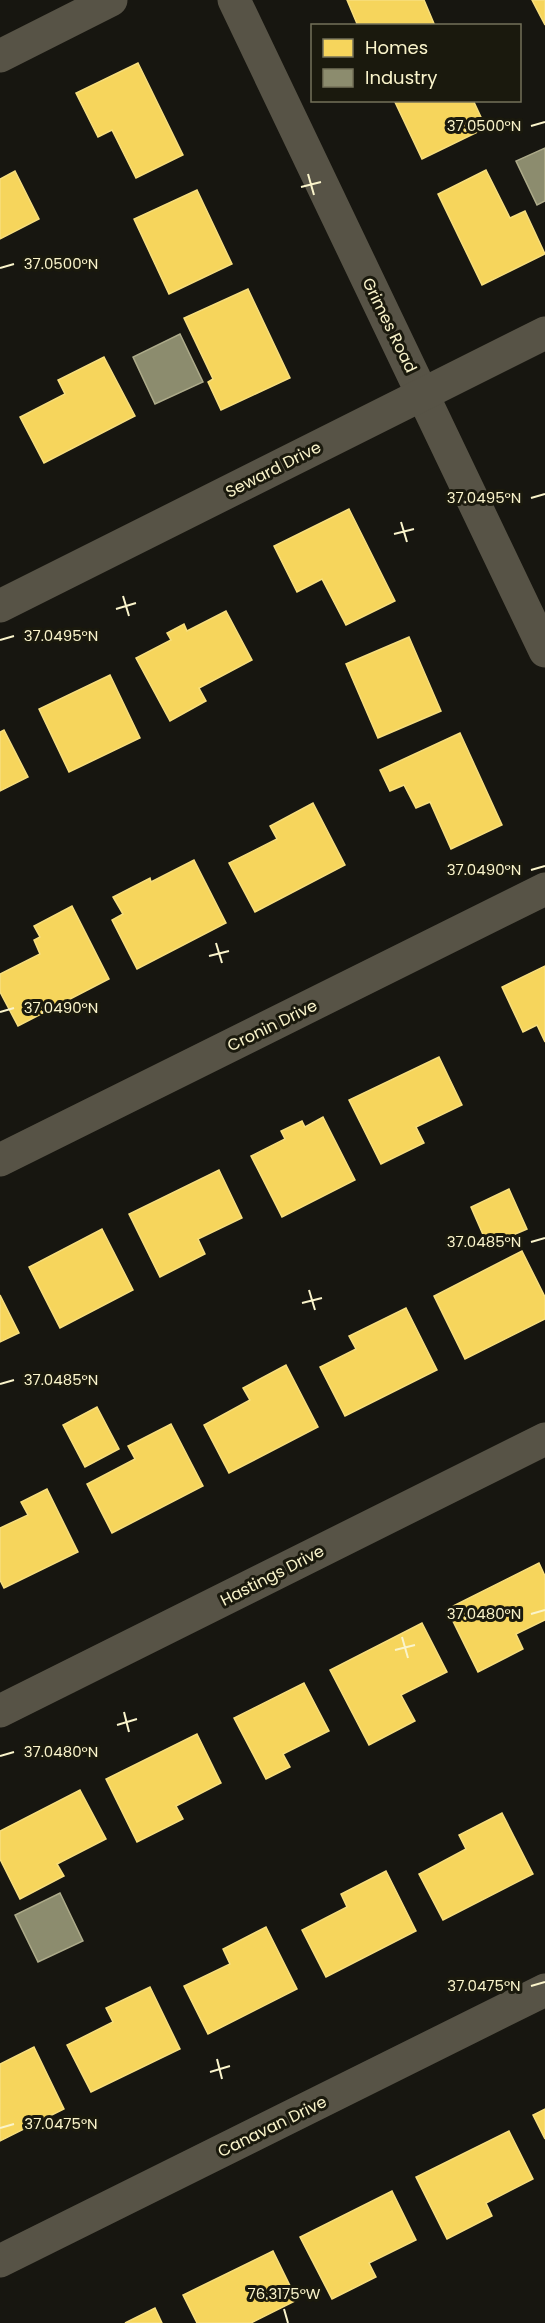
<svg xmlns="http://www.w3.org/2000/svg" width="545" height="2323" font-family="Poppins,sans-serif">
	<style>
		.homes { fill: #f6d55c; stroke: #f7de7d; stroke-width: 1.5 }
		.industry { fill: #8c8c6e; stroke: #adab8a; stroke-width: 1.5 }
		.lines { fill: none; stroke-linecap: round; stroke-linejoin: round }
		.street { stroke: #575346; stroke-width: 33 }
		.ticks { fill: none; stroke: #faf4cb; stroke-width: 2 }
		.labels { text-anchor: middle; stroke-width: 6; stroke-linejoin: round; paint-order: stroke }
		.street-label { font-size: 16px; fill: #faf4cb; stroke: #1a190d }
		.ticks-label { font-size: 15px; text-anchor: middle; fill: #faf4cb; stroke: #1a190d; stroke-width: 6; stroke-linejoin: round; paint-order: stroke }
	</style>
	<rect width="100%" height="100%" fill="#171610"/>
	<!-- homes -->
	<g class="homes">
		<polygon points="347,0 424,0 435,26 358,26"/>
		<polygon points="532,0 545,0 545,25"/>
		<polygon points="138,63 183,155 136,178 112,130 98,137 76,93"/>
		<polygon points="394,100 473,100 486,128 422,159"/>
		<polygon points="486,170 510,218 525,211 545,254 482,285 438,194"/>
		<polygon points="15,171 39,219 0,239 0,179"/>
		<polygon points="197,190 232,264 169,294 134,219"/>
		<polygon points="248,289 290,378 221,410 208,382 213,379 184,318"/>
		<polygon points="104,357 135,416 44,463 20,417 65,394 58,380"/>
		<polygon points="349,509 395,601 346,625 322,579 297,592 274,546"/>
		<polygon points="226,611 252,660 199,688 206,701 170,721 136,658 171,640 167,633 184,624 187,631"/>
		<polygon points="409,637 441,711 378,738 346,664"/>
		<polygon points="110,675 140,738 69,772 39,709"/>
		<polygon points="4,730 28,777 0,791 0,732"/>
		<polygon points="460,733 502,825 451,849 430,802 416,808 404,785 390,791 380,770"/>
		<polygon points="313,803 345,865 255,912 229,863 277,839 270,826"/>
		<polygon points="194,860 226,923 137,969 112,920 123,914 113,897 150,878 151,882"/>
		<polygon points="72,906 109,979 18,1026 0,992 0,974 40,954 34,940 40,937 34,926"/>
		<polygon points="545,966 545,1042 537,1025 523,1032 502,987"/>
		<polygon points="439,1057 462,1105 416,1127 424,1143 381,1164 349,1100"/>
		<polygon points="323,1117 355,1180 282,1217 251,1156 285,1139 281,1131 302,1121 305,1127"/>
		<polygon points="219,1170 242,1218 198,1239 205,1254 160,1277 129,1214"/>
		<polygon points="509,1189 527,1229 488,1246 471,1207"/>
		<polygon points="102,1229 133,1290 60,1328 29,1267"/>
		<polygon points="522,1251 545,1297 545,1319 465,1359 434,1296"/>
		<polygon points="0,1295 19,1333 0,1342"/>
		<polygon points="406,1308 437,1370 345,1416 320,1367 356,1349 349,1336"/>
		<polygon points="286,1365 318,1427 229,1473 204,1425 250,1400 243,1388"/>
		<polygon points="97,1407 119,1449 85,1467 63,1425"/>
		<polygon points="171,1424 203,1486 112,1533 87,1484 135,1459 128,1446"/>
		<polygon points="47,1489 78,1552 4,1588 0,1580 0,1528 28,1515 21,1502"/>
		<polygon points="539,1563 545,1576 545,1620 516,1634 523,1649 478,1672 447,1609"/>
		<polygon points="422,1623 447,1672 401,1695 415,1721 369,1745 330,1670"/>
		<polygon points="304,1683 329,1731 283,1754 290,1767 266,1779 234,1718"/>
		<polygon points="197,1734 221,1783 176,1806 183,1819 137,1842 106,1779"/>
		<polygon points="80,1790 106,1839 57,1864 64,1876 20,1899 0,1859 0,1831"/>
		<polygon points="502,1813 533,1874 443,1920 419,1874 466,1849 459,1835"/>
		<polygon points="386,1871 416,1931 326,1977 302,1930 347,1907 341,1894"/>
		<polygon points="266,1927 297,1989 208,2034 184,1986 230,1964 223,1949"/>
		<polygon points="150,1987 180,2049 91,2092 67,2045 113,2022 106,2008"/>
		<polygon points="34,2047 64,2109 0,2141 0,2064"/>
		<polygon points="545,2109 545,2139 533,2115"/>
		<polygon points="509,2131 533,2179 486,2203 492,2216 447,2239 416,2177"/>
		<polygon points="392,2191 416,2240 369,2263 376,2277 332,2299 300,2237"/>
		<polygon points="273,2251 297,2300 251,2323 197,2323 183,2295"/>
		<polygon points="155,2308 162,2323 125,2323"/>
	</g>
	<!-- industry -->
	<g class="industry">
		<polygon points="545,148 545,201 537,205 516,161"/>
		<polygon points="180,334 203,382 155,404 133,357"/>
		<polygon points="60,1893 83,1941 38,1962 15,1915"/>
	</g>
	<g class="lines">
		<!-- street -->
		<g class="street">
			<polyline points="234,0 545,651"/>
			<polyline points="0,56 111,0"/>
			<polyline points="0,606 545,333"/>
			<polyline points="0,1160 545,889"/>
			<polyline points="0,1711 545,1439"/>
			<polyline points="0,2261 545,1990"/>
		</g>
	</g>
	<!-- ticks -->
	<path class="ticks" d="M531 126 545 122M308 174 314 195M301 187 321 182M0 268 14 264M531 498 545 494M401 522 407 542M394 534 414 529M123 596 129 616M116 609 136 603M0 640 14 636M531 870 545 866M216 943 222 963M209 956 229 951M0 1012 14 1008M531 1242 545 1238M309 1290 315 1310M302 1303 322 1298M0 1384 14 1380M531 1614 545 1610M402 1637 408 1658M395 1650 415 1645M124 1712 129 1732M117 1725 137 1719M0 1756 14 1752M531 1986 545 1982M217 2059 222 2079M210 2072 230 2066M0 2128 14 2124M284 2309 288 2323"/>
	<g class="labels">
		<!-- street labels -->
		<g class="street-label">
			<text transform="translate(390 325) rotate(64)" y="6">Grimes Road</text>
			<text transform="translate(273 469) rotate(-27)" y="6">Seward Drive</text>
			<text transform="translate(272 1025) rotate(-26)" y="6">Cronin Drive</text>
			<text transform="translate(272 1575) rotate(-27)" y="6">Hastings Drive</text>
			<text transform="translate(272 2126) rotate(-26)" y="6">Canavan Drive</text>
		</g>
	</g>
	<g class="ticks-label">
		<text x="484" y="131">37.0500°N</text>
		<text x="61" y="269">37.0500°N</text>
		<text x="484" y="503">37.0495°N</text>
		<text x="61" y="641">37.0495°N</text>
		<text x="484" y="875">37.0490°N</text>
		<text x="61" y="1013">37.0490°N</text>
		<text x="484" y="1247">37.0485°N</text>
		<text x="61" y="1385">37.0485°N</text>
		<text x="484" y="1619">37.0480°N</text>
		<text x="61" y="1757">37.0480°N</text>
		<text x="484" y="1991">37.0475°N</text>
		<text x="61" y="2129">37.0475°N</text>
		<text x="284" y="2299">76.3175°W</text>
	</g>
	<!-- legend -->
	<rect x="311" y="24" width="210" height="78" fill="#1a190d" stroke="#747159" stroke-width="1.5"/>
	<rect x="323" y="39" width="30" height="18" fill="#f6d55c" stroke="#747159" stroke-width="1.5"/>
	<text x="365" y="54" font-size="18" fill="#faf4cb">Homes</text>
	<rect x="323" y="69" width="30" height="18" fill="#8c8c6e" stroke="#747159" stroke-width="1.5"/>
	<text x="365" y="84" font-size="18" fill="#faf4cb">Industry</text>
</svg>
